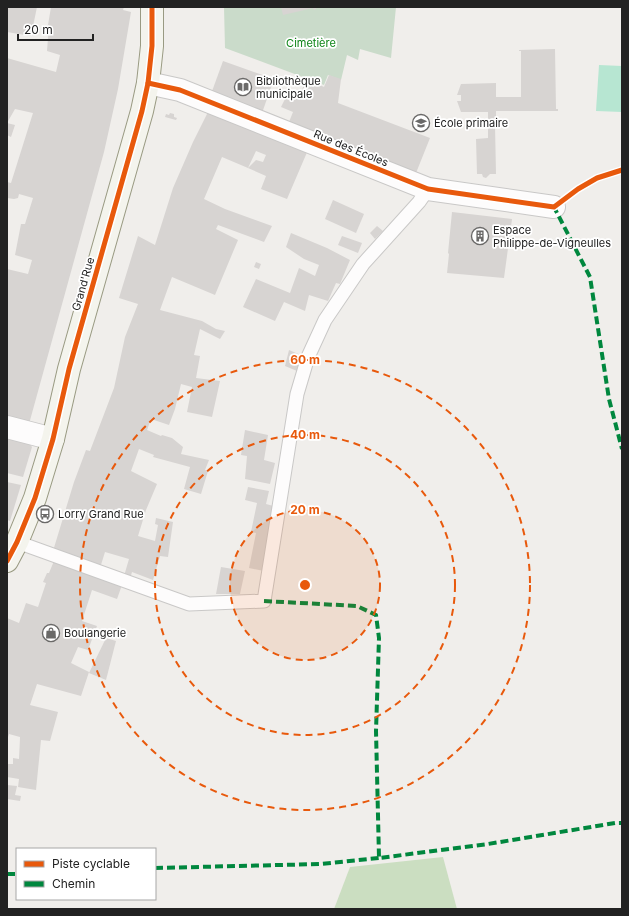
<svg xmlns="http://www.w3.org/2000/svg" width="629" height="916" font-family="Inter,sans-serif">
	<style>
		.forest { fill: #cbdec1 }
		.cemetery { fill: #cadbca }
		.pitch { fill: #b7e6d2 }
		.building { fill: #d7d4d2 }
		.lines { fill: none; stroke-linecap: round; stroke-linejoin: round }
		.lane-casing { stroke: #c9c8c7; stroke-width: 15 }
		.street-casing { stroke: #c9c8c7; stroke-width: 24 }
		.secondary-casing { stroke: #999a82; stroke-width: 24 }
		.lane { stroke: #fdfcfc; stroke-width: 13 }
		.street { stroke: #fdfcfc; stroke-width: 22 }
		.secondary { stroke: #f4f4ed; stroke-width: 22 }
		.quiet { stroke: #00873e; stroke-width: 4; stroke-dasharray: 8 4; stroke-linecap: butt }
		.cycleway-casing { stroke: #fff; stroke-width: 8 }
		.cycleway { stroke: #e8590c; stroke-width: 5 }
		.ring { fill: none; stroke: #e8590c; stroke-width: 2; stroke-dasharray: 7 5 }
		.labels { text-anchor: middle; stroke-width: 3.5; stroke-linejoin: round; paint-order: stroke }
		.park-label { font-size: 11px; fill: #0c8416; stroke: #fff }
		.poi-label { font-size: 11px; fill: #222; stroke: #fff; text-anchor: start }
		.street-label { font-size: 11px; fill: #222; stroke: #fff }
		.centre { fill: #e8590c; stroke: #fff; stroke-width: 2 }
		.ring-label { font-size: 12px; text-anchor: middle; font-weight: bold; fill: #e8590c; stroke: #fff; stroke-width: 3.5; stroke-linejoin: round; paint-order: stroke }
	</style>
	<rect width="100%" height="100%" fill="#f0eeeb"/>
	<!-- forest -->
	<polygon class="forest" points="443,857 457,909 334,909 350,867"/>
	<!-- cemetery -->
	<polygon class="cemetery" points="224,7 396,7 391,58 360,49 358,60 347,55 341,80 328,75 324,85 225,48"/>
	<!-- pitch -->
	<polygon class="pitch" points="599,65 622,66 622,112 596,111"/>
	<!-- building -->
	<g class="building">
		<polygon points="7,7 37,7 31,36 7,32"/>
		<polygon points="51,7 124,7 123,10 131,12 118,89 104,152 29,424 7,418 7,269 28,274 32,260 15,255 21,224 25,224 33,198 19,194 18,198 14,199 7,198 7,182 11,183 33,113 15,109 7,123 15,125 11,137 7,135 7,58 56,72 60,55 47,51 49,25 48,25"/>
		<polygon points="281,7 316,7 316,9 314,10 313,8 283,15"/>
		<polygon points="555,49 556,109 558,109 558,111 496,111 496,124 495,125 496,174 490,174 486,178 483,177 482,174 477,174 476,139 488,138 488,112 461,112 457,101 461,101 461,95 457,95 461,84 496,83 496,97 521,97 521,51 519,51 519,50"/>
		<polygon points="223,61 274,79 262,113 211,94"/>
		<polygon points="329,75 341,79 338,103 430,138 416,173 289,122 293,112 281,107 289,91 300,95 306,79 324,87"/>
		<polygon points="209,110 308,150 287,199 261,189 266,176 248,168 256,160 263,162 266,155 256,151 248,168 222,157 204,199 225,209 272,226 264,242 218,225 216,229 238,240 215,295 172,277 160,310 202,321 216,329 225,331 220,339 200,329 194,355 200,356 196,378 220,381 212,417 187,412 192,387 181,384 175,409 169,425 151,419 147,430 161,436 162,435 172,438 183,447 181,454 209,460 205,470 208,471 201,494 184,489 190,467 153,457 154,455 139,449 131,471 157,484 146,510 138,536 155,541 158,525 155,524 156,518 173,522 168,557 160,556 153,580 132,572 130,579 124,576 129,559 105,552 100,568 53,551 74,482 86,450 90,451 114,388 125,337 138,304 119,298 138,236 155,245 173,188 193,142"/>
		<polygon points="170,113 174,114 174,117 177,118 176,120 165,117 166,114 169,115"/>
		<polygon points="333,200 364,214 356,233 325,219"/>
		<polygon points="452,212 512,219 504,278 447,273 449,254 448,253"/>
		<polygon points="377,226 383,231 375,239 370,233"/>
		<polygon points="291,233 327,248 350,260 340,284 336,283 328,301 309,295 305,311 284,302 275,321 243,307 256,279 290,293 299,268 315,276 319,265 304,259 286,247"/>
		<polygon points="342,236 362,243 358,253 338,245"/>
		<polygon points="256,262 261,264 259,269 254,267"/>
		<polygon points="289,350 303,356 297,371 285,366"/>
		<polygon points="245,430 268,435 264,460 275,463 270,484 245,479 247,456 241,455"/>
		<polygon points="7,436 26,439 32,447 23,477 7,473"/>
		<polygon points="7,482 21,485 10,521 7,520"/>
		<polygon points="248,487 269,491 266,504 277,507 264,571 249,568 256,533 251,532 257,503 245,500"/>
		<polygon points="54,561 122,585 117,599 92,590 82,621 97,626 88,650 78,647 71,663 89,672 81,696 37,684 30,705 58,712 50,741 41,740 36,790 18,787 19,779 7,777 7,764 13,764 13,758 19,759 20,738 20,737 9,734 7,740 7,618 19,623 26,603 38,607 46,583 43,582 47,573 49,573"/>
		<polygon points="221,567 245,571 240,594 216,594"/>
		<polygon points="112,631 119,633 118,637 111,635"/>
		<polygon points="106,638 116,641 106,680 89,673"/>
		<polygon points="7,785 17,786 15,795 21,796 20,801 7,799"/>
	</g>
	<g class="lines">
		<!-- lane casing -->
		<g class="lane-casing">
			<polyline id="lane" points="17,542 189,604 264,601 297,394 308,357 325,320 363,264 419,202 428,189"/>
		</g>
		<!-- street casing -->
		<g class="street-casing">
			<g id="street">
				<polyline points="148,83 180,90 428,189 554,207"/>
				<polyline points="7,427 53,439"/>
			</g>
		</g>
		<!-- secondary casing -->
		<g class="secondary-casing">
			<polyline id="secondary" points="7,561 17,542 35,498 53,439 69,369 142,111 148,83 152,46 152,7"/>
		</g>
		<!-- lane -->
		<use href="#lane" class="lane"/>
		<!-- street -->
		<use href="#street" class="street"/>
		<!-- secondary -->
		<use href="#secondary" class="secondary"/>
		<!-- quiet -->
		<g class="quiet">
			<polyline points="555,206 554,207 590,277 609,399 622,449"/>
			<polyline points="264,601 357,606 376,615 379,638 376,731 379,858 488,844 615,823 622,823"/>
			<polyline points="155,868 321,864 379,858"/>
			<polyline points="7,874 17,874"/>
		</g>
		<!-- cycleway casing -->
		<g class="cycleway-casing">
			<g id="cycleway">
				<polyline points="148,83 180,90 428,189 554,207 578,189 597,178 622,170"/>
				<polyline points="7,561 17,542 35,498 53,439 69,369 142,111 148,83 152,46 152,7"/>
			</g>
		</g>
		<!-- cycleway -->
		<use href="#cycleway" class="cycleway"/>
	</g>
	<!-- distance rings -->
	<circle cx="305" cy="585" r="75" fill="#e8590c" fill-opacity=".12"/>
	<g class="ring">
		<circle cx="305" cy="585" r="75"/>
		<circle cx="305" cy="585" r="150"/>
		<circle cx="305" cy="585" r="225"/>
	</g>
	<!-- icons -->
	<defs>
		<g id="library-ring" transform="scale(0.9)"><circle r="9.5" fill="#fff" stroke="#6a6968" stroke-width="1.5"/><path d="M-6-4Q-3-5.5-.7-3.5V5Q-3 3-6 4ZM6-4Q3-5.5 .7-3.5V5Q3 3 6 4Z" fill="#6a6968"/></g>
		<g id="school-ring" transform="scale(0.9)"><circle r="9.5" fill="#fff" stroke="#6a6968" stroke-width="1.5"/><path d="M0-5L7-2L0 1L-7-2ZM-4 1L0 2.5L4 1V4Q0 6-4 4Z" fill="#6a6968"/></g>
		<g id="building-ring" transform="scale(0.9)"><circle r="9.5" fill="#fff" stroke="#6a6968" stroke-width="1.5"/><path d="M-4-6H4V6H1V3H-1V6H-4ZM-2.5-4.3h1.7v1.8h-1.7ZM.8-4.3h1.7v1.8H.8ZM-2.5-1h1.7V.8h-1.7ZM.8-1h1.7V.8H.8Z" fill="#6a6968"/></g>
		<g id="bus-ring" transform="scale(0.9)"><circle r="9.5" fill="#fff" stroke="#6a6968" stroke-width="1.5"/><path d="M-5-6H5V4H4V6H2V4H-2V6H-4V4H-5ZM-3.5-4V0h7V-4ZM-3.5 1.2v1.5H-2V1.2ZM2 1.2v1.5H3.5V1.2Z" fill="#6a6968"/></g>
		<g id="shop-ring" transform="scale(0.9)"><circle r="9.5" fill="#fff" stroke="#6a6968" stroke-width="1.5"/><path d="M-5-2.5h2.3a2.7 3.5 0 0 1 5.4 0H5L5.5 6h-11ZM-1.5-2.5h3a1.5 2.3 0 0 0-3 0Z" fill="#6a6968"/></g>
	</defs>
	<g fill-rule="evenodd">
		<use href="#library-ring" x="243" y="87"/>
		<use href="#school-ring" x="421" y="123"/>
		<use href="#building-ring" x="480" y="236"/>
		<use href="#bus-ring" x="45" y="514"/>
		<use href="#shop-ring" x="51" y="633"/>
	</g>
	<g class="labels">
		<!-- park labels -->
		<g class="park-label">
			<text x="311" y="47">Cimetière</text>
		</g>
		<!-- poi labels -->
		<g class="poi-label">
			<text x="256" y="85">Bibliothèque<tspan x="256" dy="13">municipale</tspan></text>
			<text x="434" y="127">École primaire</text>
			<text x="493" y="234">Espace<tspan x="493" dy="13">Philippe-de-Vigneulles</tspan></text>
			<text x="58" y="518">Lorry Grand Rue</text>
			<text x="64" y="637">Boulangerie</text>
		</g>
		<!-- street labels -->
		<g class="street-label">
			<text transform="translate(351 148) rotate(22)" y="4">Rue des Écoles</text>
			<text transform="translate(83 284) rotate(-74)" y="4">Grand'Rue</text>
		</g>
	</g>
	<circle cx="305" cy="585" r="6" class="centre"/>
	<g class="ring-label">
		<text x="305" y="364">60 m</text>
		<text x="305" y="439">40 m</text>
		<text x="305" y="514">20 m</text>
	</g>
	<!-- border -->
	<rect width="629" height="916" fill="none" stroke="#222222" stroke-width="16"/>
	<!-- legend -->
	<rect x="16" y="848" width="140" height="52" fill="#ffffff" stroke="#a7a7a7"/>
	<rect x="24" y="861" width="20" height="6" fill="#e8590c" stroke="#a7a7a7"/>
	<text x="52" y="868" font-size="12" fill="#222222">Piste cyclable</text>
	<rect x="24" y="881" width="20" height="6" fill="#00873e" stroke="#a7a7a7"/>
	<text x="52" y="888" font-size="12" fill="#222222">Chemin</text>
	<!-- scale -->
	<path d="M18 34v6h75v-6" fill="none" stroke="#222222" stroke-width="2"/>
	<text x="24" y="34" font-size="12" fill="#222222" stroke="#ffffff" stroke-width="3" paint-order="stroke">20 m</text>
</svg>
